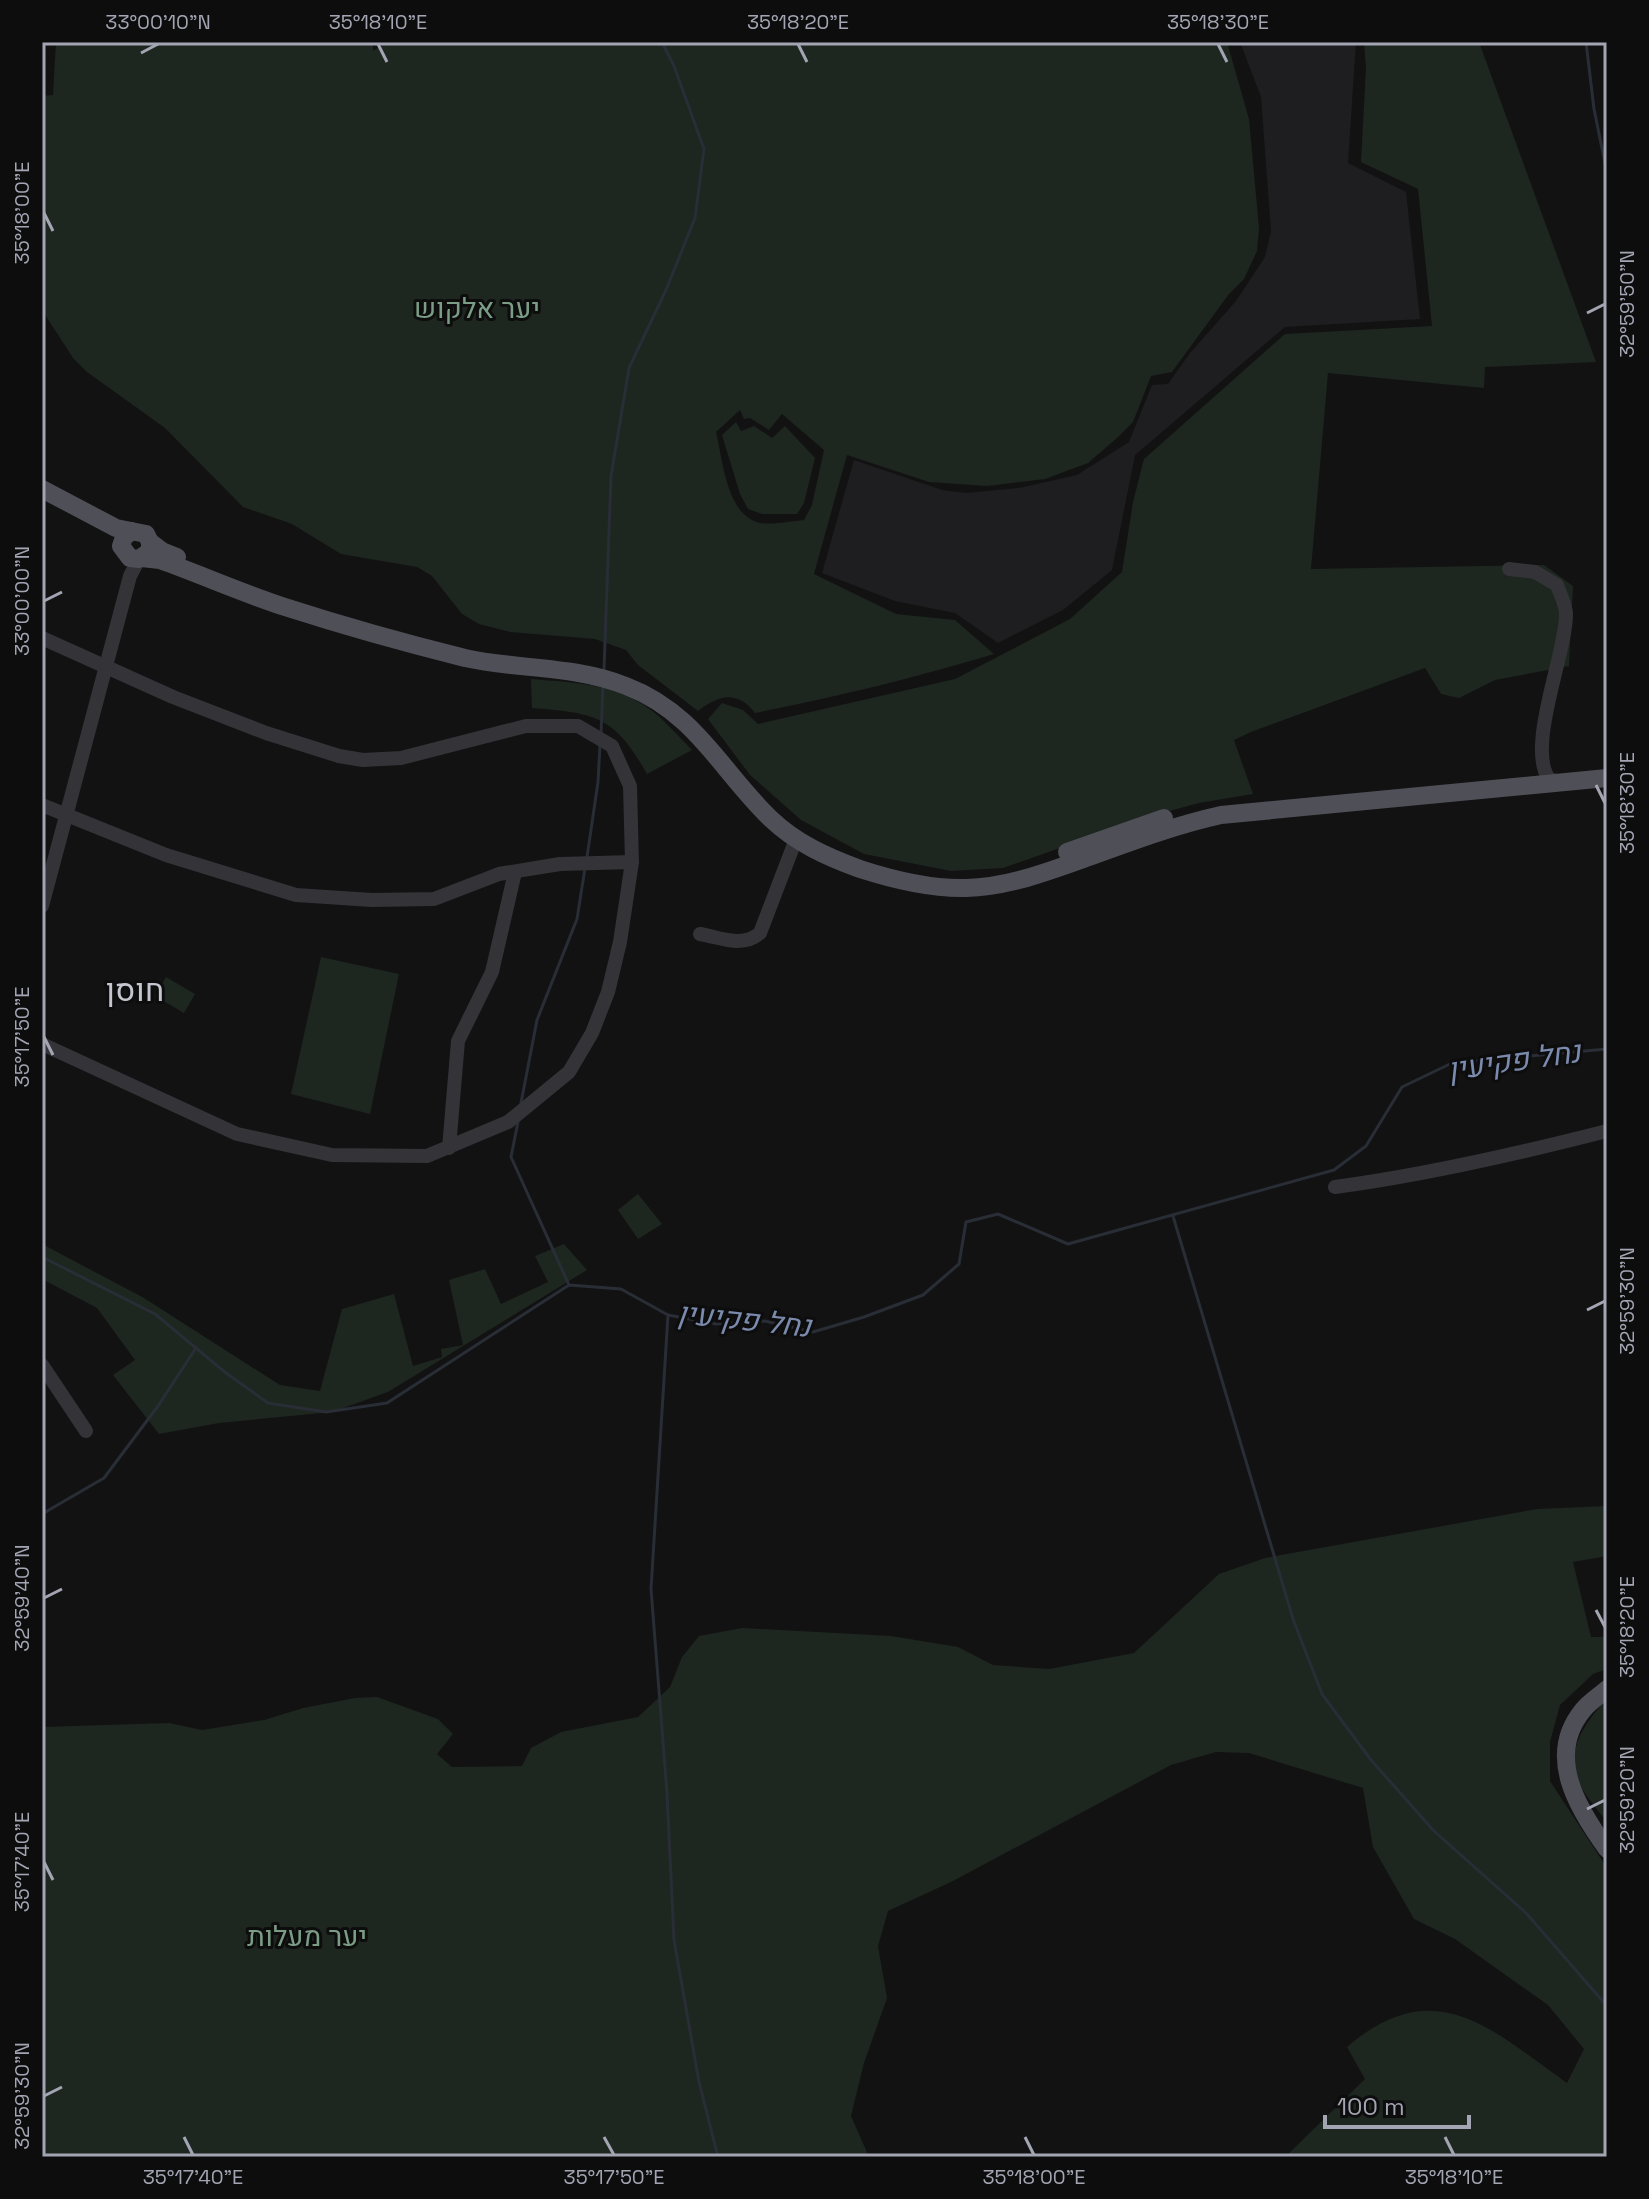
<svg xmlns="http://www.w3.org/2000/svg" width="1649" height="2199" font-family="'Space Grotesk',Heebo,sans-serif">
	<style>
		.built { fill: #1e1e20 }
		.green { fill: #1e2620; fill-rule: evenodd }
		.lines { fill: none; stroke-linecap: round; stroke-linejoin: round }
		.stream { stroke: #292d36; stroke-width: 3 }
		.minor { stroke: #333338; stroke-width: 14 }
		.major { stroke: #4f4f57; stroke-width: 18 }
		.ticks { fill: none; stroke: #a4a5b3; stroke-width: 3 }
		.labels { text-anchor: middle; stroke-width: 6; stroke-linejoin: round; paint-order: stroke }
		.park-label { font-size: 28px; fill: #7b9d85; stroke: #0d0d0e }
		.water-label { font-size: 30px; font-style: italic; fill: #7b8bad; stroke: #0d0d0e }
		.quarter-label { font-size: 32px; fill: #c4c5cf; stroke: #0d0d0e }
		.neatline { fill: none; stroke: #a4a5b3; stroke-width: 3 }
		.ticks-label { font-size: 20px; text-anchor: middle; fill: #a4a5b3 }
	</style>
	<rect width="100%" height="100%" fill="#121213"/>
	<!-- built -->
	<polygon class="built" points="1240,42 1356,42 1348,163 1406,192 1420,319 1285,327 1135,455 1112,570 1063,610 998,643 955,613 895,601 822,573 854,460 942,490 966,493 1019,488 1077,475 1129,442 1152,385 1168,384 1190,353 1236,301 1265,257 1271,231 1261,97"/>
	<!-- green -->
	<g class="green">
		<path d="M56 42H373V51L387 42H1227L1249 119 1259 228 1257 251 1244 279 1229 294 1172 372 1151 376 1133 422 1117 438 1088 463 1045 479 987 486 929 482 847 455 814 574 896 614 955 620 994 654C915 678 836 697 755 713 737 690 719 695 698 711L638 665 626 650 595 639 510 632 479 624 462 614 432 576 417 567 341 554 292 524 243 507 165 428 87 372 73 358 42 310V96L53 95ZM740 410 744 419 750 418 769 430 782 414 824 450 812 505 804 520C791 521 774 525 760 523 726 515 723 460 716 432Z"/>
		<polygon points="1364,42 1479,42 1596,362 1485,367 1484,388 1328,373 1311,569 1544,565 1573,586 1569,666 1495,680 1459,698 1441,694 1425,668 1251,732 1234,740 1253,794 1199,803 1151,816 1003,868 951,871 864,854 801,820 750,775 708,719 722,703 743,710 758,724 955,679 1070,619 1122,572 1133,502 1144,459 1285,334 1432,326 1418,189 1361,162 1366,68"/>
		<polygon points="736,422 741,431 754,426 772,438 785,426 815,458 804,503 797,514 762,514 748,509 740,494 722,435"/>
		<path d="M531 679C577 683 619 683 656 714 669 725 680 738 692 750L647 774C615 716 595 713 532 708Z"/>
		<polygon points="321,957 399,974 370,1114 291,1094"/>
		<polygon points="166,977 195,994 184,1013 155,996"/>
		<polygon points="638,1194 662,1224 638,1239 618,1210"/>
		<polygon points="42,1244 144,1298 280,1385 320,1391 342,1309 394,1294 413,1366 442,1357 441,1349 463,1345 449,1280 485,1269 501,1304 548,1282 535,1256 564,1244 587,1270 388,1392 332,1412 219,1423 159,1434 113,1375 135,1360 97,1308 42,1279"/>
		<path d="M1607 1506V1556L1573 1562 1591 1637H1607V1669L1593 1674 1560 1705 1550 1742V1781L1607 1868V2157H1285L1365 2079 1347 2047C1435 1971 1492 2030 1567 2083L1584 2049 1548 2005 1455 1939 1414 1919 1373 1847 1363 1788 1249 1753 1216 1752 1171 1765 951 1882 888 1911 878 1946 887 1998 864 2063 851 2116 869 2157H42V1727L169 1723 202 1730 264 1720 303 1708 355 1698 377 1697 438 1719 453 1734 437 1754 452 1767 522 1766 531 1748 561 1732 638 1717 670 1687 682 1657 699 1636 742 1628 891 1636 958 1647 993 1665 1049 1669 1134 1653 1219 1574 1265 1558 1537 1509Z"/>
		<path d="M1607 1699V1822C1598 1810 1587 1798 1580 1785 1563 1753 1585 1722 1607 1699Z"/>
	</g>
	<g class="lines">
		<!-- stream -->
		<g class="stream">
			<polyline points="1586,42 1594,109 1607,173"/>
			<polyline points="604,670 611,476 629,368 666,290 695,218 704,149 674,66 662,42"/>
			<polyline points="601,734 603,685"/>
			<polyline points="587,857 598,782 600,745"/>
			<polyline points="521,1103 537,1020 577,919 585,868"/>
			<polyline points="518,1122 511,1157 569,1285"/>
			<polyline points="1173,1216 1293,1619 1322,1694 1371,1760 1434,1831 1526,1913 1607,2006"/>
			<polyline points="42,1257 155,1314 226,1373 268,1403 326,1412 387,1403 569,1285 621,1289 668,1315 716,1324 765,1321 813,1332 864,1317 923,1295 959,1264 966,1222 998,1214 1068,1244 1334,1170 1366,1146 1402,1087 1452,1063 1607,1049"/>
			<polyline points="668,1315 651,1589 667,1793 674,1940 699,2082 718,2157"/>
			<polyline points="42,1514 104,1478 158,1406 196,1348"/>
		</g>
		<!-- minor -->
		<g class="minor">
			<path d="M1509 569 1535 572 1557 585C1560 594 1566 605 1566 614 1566 654 1526 747 1549 779L1561 782"/>
			<polyline points="42,638 173,697 266,733 339,756 363,760 401,758 526,726 578,726 612,746 630,786 632,862 620,942 608,992 592,1033 569,1072 508,1122 427,1156 332,1155 237,1134 42,1044"/>
			<polyline points="42,805 166,855 296,895 372,900 434,899 499,874 560,864 632,862"/>
			<polyline points="42,906 130,576 139,559"/>
			<path d="M700 934C722 938 743 948 760 933L796 839"/>
			<polyline points="449,1148 458,1041 492,972 515,872"/>
			<path d="M1335 1187C1426 1175 1517 1154 1607 1131"/>
			<polyline points="42,1365 86,1431"/>
		</g>
		<!-- major -->
		<g class="major">
			<polyline points="42,489 116,528 146,534 150,542 150,551 139,559 130,558 121,546 124,537 132,531"/>
			<polyline points="150,542 162,551 177,557"/>
			<path d="M142 558 160 560C202 575 242 593 285 607 344 626 405 643 465 658 519 670 573 665 626 686 695 712 721 771 771 819 796 843 827 857 860 869 894 880 930 889 966 888 1009 887 1049 871 1089 857 1133 841 1176 825 1221 815L1607 778"/>
			<polyline points="1067,852 1164,818"/>
			<path d="M1607 1689C1599 1696 1589 1702 1583 1710 1545 1756 1578 1809 1607 1849"/>
		</g>
	</g>
	<!-- ticks -->
	<path class="ticks" d="M378 44 387 62M798 44 807 62M1218 44 1227 62M141 53 158 44M44 213 53 231M1587 313 1605 304M44 601 62 592M1596 785 1605 803M44 1037 53 1055M1587 1310 1605 1301M44 1598 62 1589M1596 1610 1605 1627M1587 1809 1605 1800M44 1862 53 1880M44 2096 62 2087M184 2137 193 2155M604 2137 614 2155M1025 2137 1034 2155M1445 2137 1454 2155"/>
	<g class="labels">
		<!-- park labels -->
		<g class="park-label">
			<text x="477" y="318">יער אלקוש</text>
			<text x="307" y="1946">יער מעלות</text>
		</g>
		<!-- water labels -->
		<g class="water-label">
			<text transform="translate(1514 1061) rotate(-8)" y="10">נחל פקיעין</text>
			<text transform="translate(744 1320) rotate(6)" y="10">נחל פקיעין</text>
		</g>
		<!-- quarter labels -->
		<g class="quarter-label">
			<text x="135" y="1001">חוסן</text>
		</g>
	</g>
	<!-- border -->
	<rect width="1649" height="2199" fill="none" stroke="#0d0d0e" stroke-width="88"/>
	<!-- scale -->
	<path d="M1325 2115v12h144v-12" fill="none" stroke="#a4a5b3" stroke-width="4"/>
	<text x="1337" y="2115" font-size="24" fill="#a4a5b3" stroke="#0d0d0e" stroke-width="6" paint-order="stroke">100 m</text>
	<rect x="44" y="44" width="1561" height="2111" class="neatline"/>
	<g class="ticks-label">
		<text x="158" y="29">33°00'10"N</text>
		<text x="378" y="29">35°18'10"E</text>
		<text x="798" y="29">35°18'20"E</text>
		<text x="1218" y="29">35°18'30"E</text>
		<text transform="translate(22 213) rotate(-90)" y="7">35°18'00"E</text>
		<text transform="translate(1627 304) rotate(-90)" y="7">32°59'50"N</text>
		<text transform="translate(22 601) rotate(-90)" y="7">33°00'00"N</text>
		<text transform="translate(1627 803) rotate(-90)" y="7">35°18'30"E</text>
		<text transform="translate(22 1037) rotate(-90)" y="7">35°17'50"E</text>
		<text transform="translate(1627 1301) rotate(-90)" y="7">32°59'30"N</text>
		<text transform="translate(22 1598) rotate(-90)" y="7">32°59'40"N</text>
		<text transform="translate(1627 1627) rotate(-90)" y="7">35°18'20"E</text>
		<text transform="translate(1627 1800) rotate(-90)" y="7">32°59'20"N</text>
		<text transform="translate(22 1862) rotate(-90)" y="7">35°17'40"E</text>
		<text transform="translate(22 2096) rotate(-90)" y="7">32°59'30"N</text>
		<text x="193" y="2184">35°17'40"E</text>
		<text x="614" y="2184">35°17'50"E</text>
		<text x="1034" y="2184">35°18'00"E</text>
		<text x="1454" y="2184">35°18'10"E</text>
	</g>
</svg>
